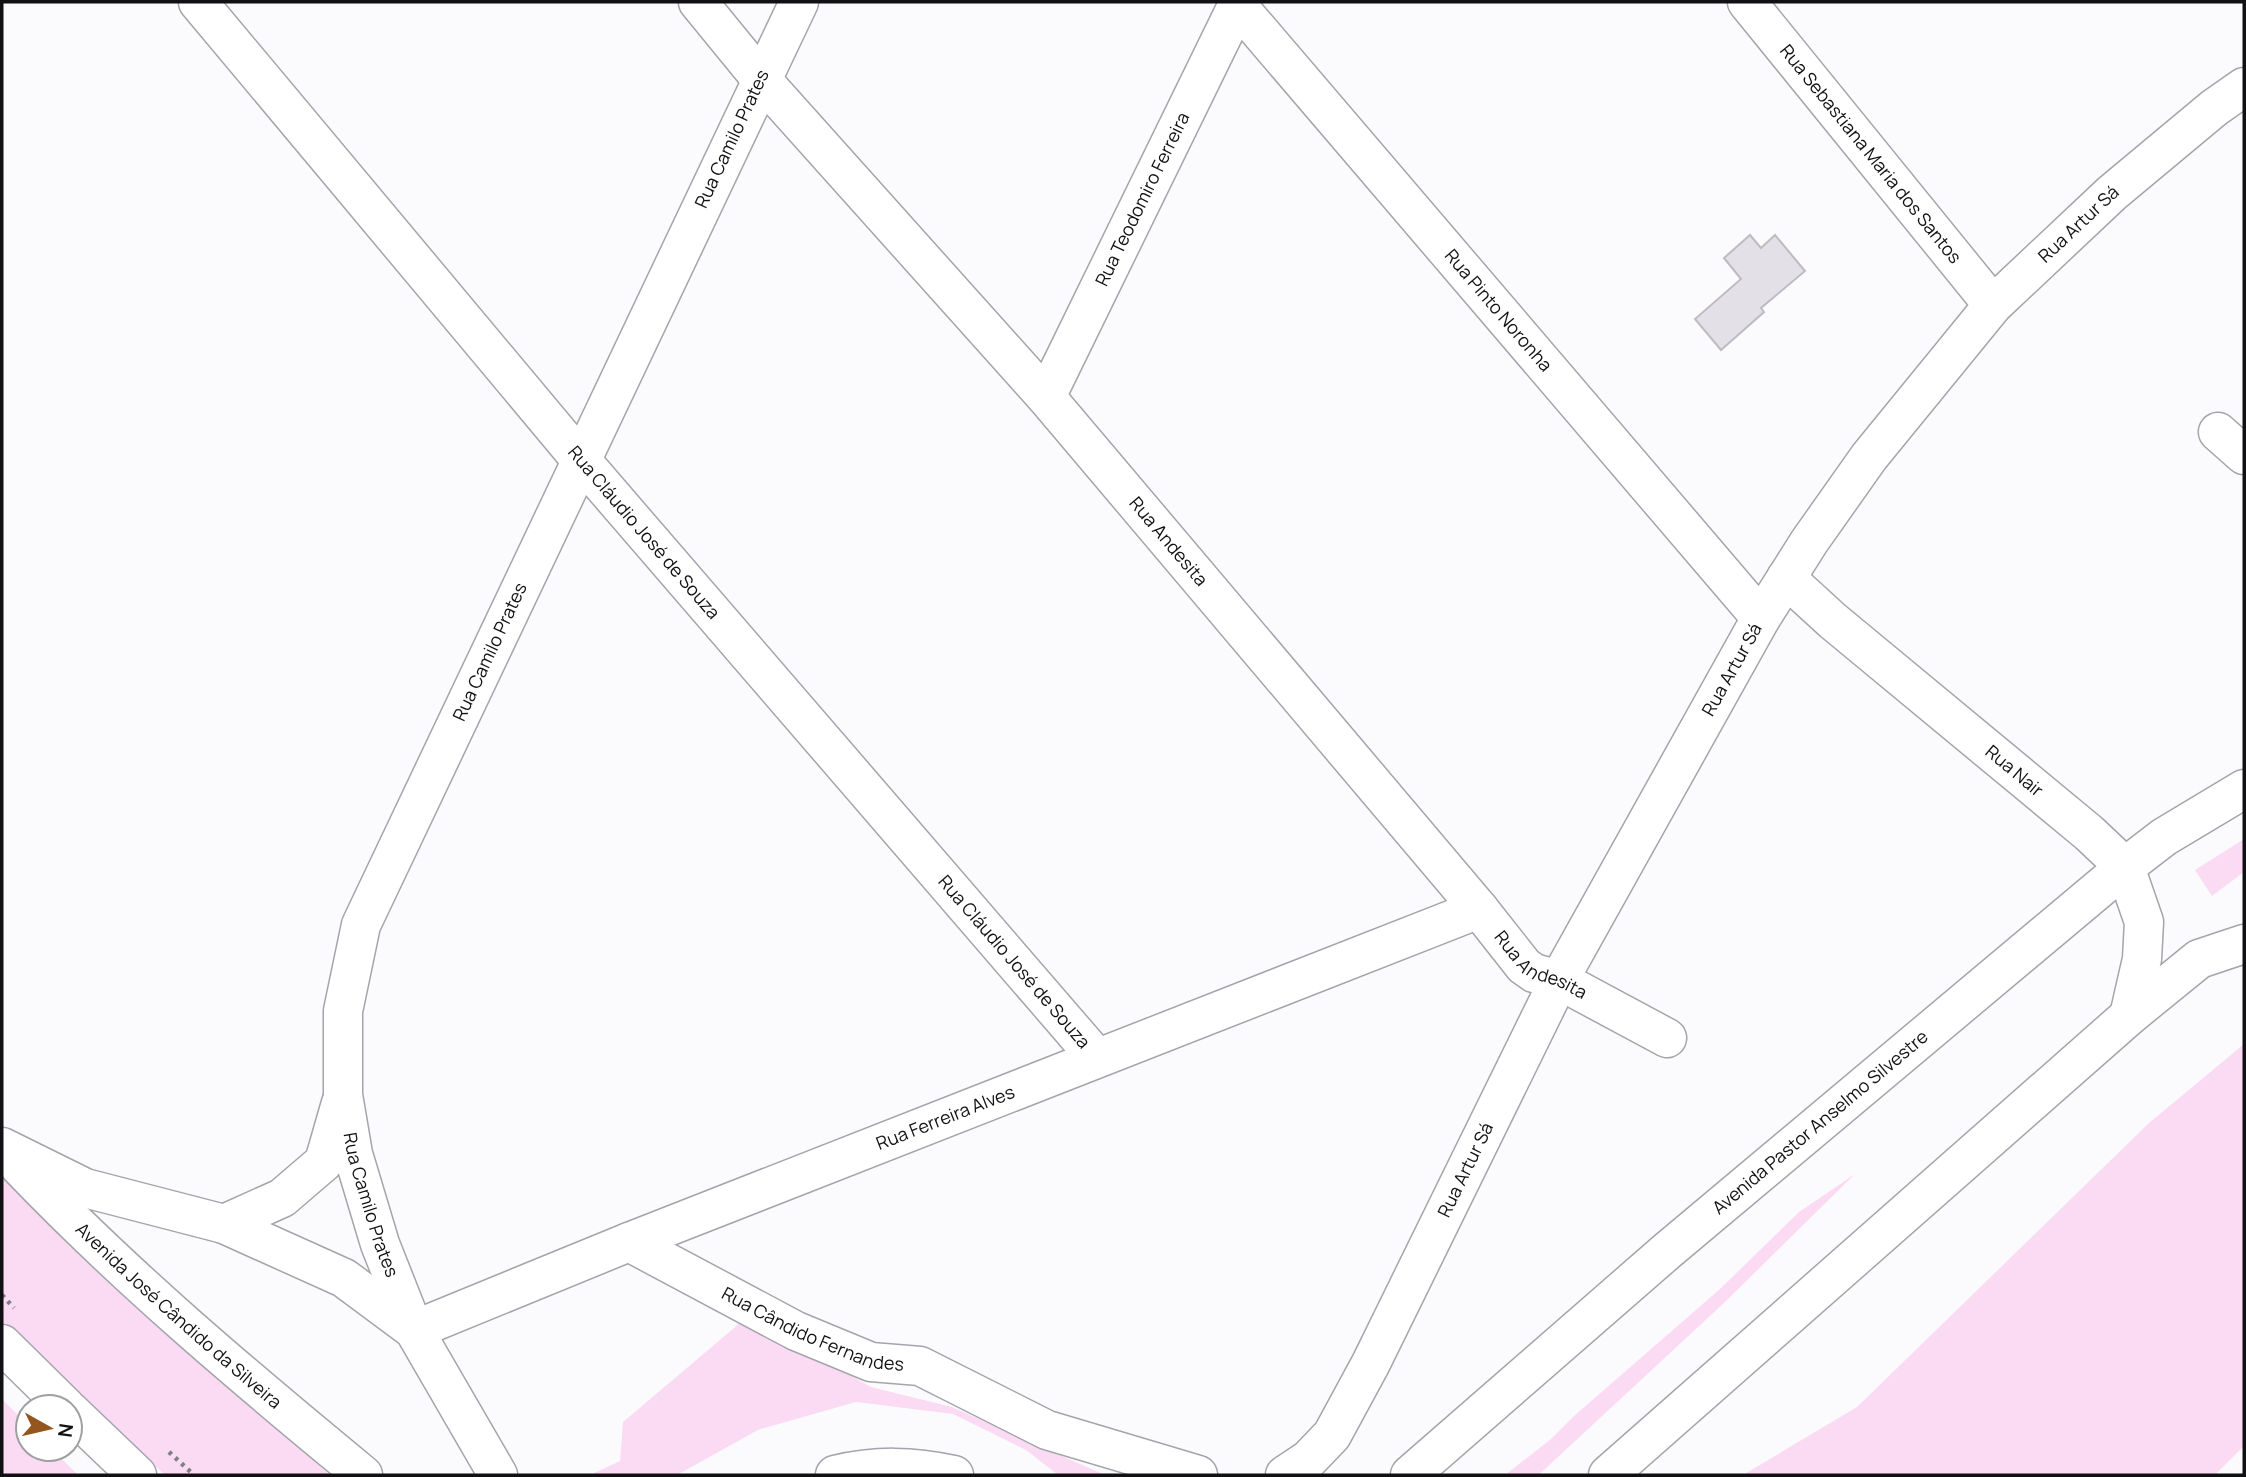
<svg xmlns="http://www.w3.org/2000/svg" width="2246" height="1477" font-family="Manrope,sans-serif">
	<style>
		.green { fill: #fbdbf3 }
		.building { fill: #e3e0e7; stroke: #bebbc2; stroke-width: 2 }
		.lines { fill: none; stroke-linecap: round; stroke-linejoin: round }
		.minor-casing { stroke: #a4a5ac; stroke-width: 41 }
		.major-casing { stroke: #a4a5ac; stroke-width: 41 }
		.path { stroke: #808083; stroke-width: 4.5; stroke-dasharray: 3.5 5; stroke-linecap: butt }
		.minor { stroke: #fff; stroke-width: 38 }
		.major { stroke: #fff; stroke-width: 38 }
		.labels { text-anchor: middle; stroke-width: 6; stroke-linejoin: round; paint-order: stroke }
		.street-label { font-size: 18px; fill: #111114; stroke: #fff }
	</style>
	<rect width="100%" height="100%" fill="#fbfbfe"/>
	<!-- green -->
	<g class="green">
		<polygon points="2244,839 2244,872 2212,896 2195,870"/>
		<polygon points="2244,1044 2244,1446 2215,1475 1743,1475 1857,1407 2149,1123"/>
		<polygon points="2,1173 69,1246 330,1475 165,1475 34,1355 2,1322"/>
		<polygon points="1855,1174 1725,1302 1544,1470 1538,1475 1505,1475 1551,1439 1574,1416 1720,1289 1799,1212"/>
		<polygon points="747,1317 871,1387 952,1407 1105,1475 1058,1475 1026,1450 953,1414 856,1402 758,1430 677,1475 590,1475 620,1461 623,1422"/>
		<polygon points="2,1399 28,1425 28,1449 52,1449 78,1475 2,1475"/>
	</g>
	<!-- building -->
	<polygon class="building" points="1750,235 1761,248 1775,235 1805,271 1761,308 1764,312 1721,350 1695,319 1741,279 1724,258"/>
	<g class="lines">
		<!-- minor casing -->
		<g class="minor-casing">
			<g id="minor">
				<path id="s1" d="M198 2 581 460 1096 1057"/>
				<path id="s2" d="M698 2 761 79 1046 397 1479 909 1524 966 1534 973 1559 980 1667 1038"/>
				<path id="s3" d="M799 2 361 925 343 1011V1095L353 1154 380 1244 414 1330 629 1242 1479 909"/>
				<path id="s4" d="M1747 2 1993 305"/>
				<path id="s5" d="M1237 5 1761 618"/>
				<path id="s6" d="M1046 397 1239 2"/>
				<polyline points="2218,432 2244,455"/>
				<path id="s7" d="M1786 578 1833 621 2089 833 2125 867 2144 922 2142 959 2129 1016"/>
				<polyline points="224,1224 282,1198 324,1162 341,1103"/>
				<path id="s8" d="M629 1242 796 1331 871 1362 920 1366 1047 1430 1198 1475"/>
				<path id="s9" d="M1285 1475 1309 1459 1332 1435 1371 1363 1559 980 1761 618 1809 542 1869 457 1993 305 2112 193 2214 108 2244 87"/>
			</g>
		</g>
		<!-- major casing -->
		<g class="major-casing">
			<g id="major">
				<polyline points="2,1147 85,1188 224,1224 344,1278 414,1330 498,1475"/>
				<path id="s10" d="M19 1166C125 1277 244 1377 363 1475"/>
				<polyline points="2,1344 66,1407"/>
				<polyline points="70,1411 137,1475"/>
				<path d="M835 1475C876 1465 913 1466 954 1475"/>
				<path id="s11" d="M1410 1475 1667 1251 2125 867 2164 837 2244 789"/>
				<polyline points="1608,1475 2129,1016 2199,959 2244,944"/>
			</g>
		</g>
		<!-- path -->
		<g class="path">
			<polyline points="2,1295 14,1308"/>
			<polyline points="169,1452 194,1475"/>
		</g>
		<!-- minor -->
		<use href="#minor" class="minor"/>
		<!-- major -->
		<use href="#major" class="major"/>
	</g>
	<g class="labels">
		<!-- street labels -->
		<g class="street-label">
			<text transform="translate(732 139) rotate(-65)" y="6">Rua Camilo Prates</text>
			<text dy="6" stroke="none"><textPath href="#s4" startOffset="196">Rua Sebastiana Maria dos Santos</textPath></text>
			<text dy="6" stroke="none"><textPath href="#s6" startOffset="220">Rua Teodomiro Ferreira</textPath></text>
			<text dy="6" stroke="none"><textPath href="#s9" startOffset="1493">Rua Artur Sá</textPath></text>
			<text dy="6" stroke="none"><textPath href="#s5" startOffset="402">Rua Pinto Noronha</textPath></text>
			<text dy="6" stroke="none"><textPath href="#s1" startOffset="693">Rua Cláudio José de Souza</textPath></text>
			<text dy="6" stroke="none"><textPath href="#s2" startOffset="716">Rua Andesita</textPath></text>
			<text transform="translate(490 652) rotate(-65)" y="6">Rua Camilo Prates</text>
			<text dy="6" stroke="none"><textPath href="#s9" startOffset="926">Rua Artur Sá</textPath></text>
			<text dy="6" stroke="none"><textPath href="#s7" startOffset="299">Rua Nair</textPath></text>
			<text dy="6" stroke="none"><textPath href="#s1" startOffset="1260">Rua Cláudio José de Souza</textPath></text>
			<text dy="6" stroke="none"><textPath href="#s2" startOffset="1283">Rua Andesita</textPath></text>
			<text dy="6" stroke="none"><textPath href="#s3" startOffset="2012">Rua Ferreira Alves</textPath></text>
			<text dy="6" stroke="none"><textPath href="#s11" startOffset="541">Avenida Pastor Anselmo Silvestre</textPath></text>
			<text dy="6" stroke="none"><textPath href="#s9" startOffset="359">Rua Artur Sá</textPath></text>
			<text dy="6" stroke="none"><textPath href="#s3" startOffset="1307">Rua Camilo Prates</textPath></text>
			<text dy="6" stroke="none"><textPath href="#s10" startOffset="219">Avenida José Cândido da Silveira</textPath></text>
			<text dy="6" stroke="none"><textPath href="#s8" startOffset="205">Rua Cândido Fernandes</textPath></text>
		</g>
	</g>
	<!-- border -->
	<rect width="2246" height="1477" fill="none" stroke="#111114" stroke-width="7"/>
	<!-- north arrow -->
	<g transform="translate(49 1428) rotate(98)"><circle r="33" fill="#ffffff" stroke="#a0a0a1" stroke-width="2"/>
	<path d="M0-5L12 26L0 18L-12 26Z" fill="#95551e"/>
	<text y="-10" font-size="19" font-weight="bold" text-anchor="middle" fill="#111114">N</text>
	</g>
</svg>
